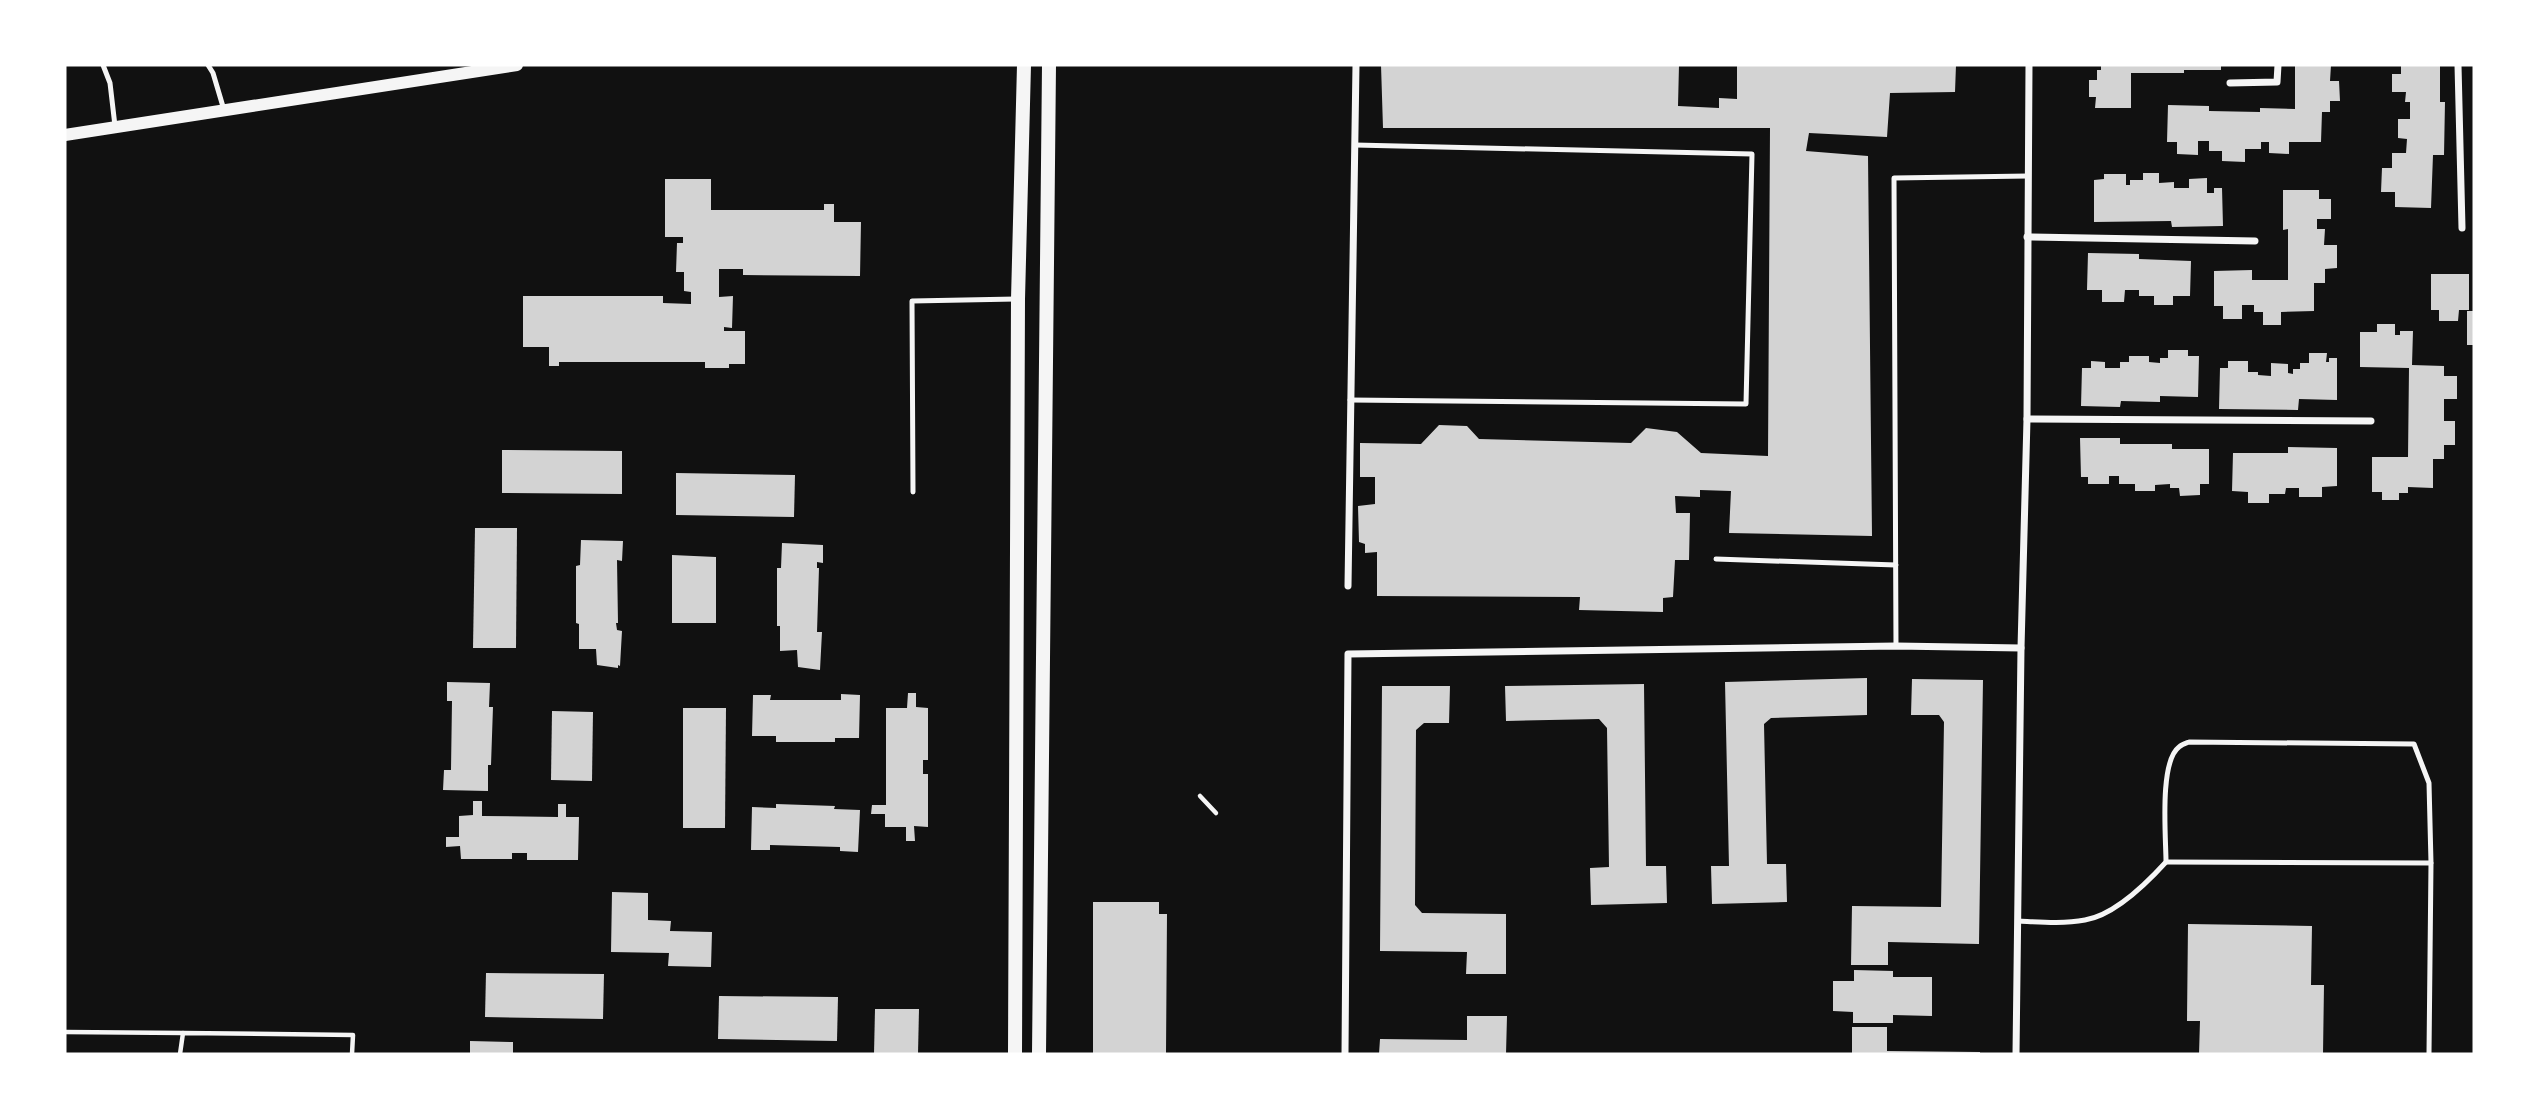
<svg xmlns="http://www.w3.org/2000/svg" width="2539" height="1119" font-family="'Crimson Pro',serif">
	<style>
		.building { fill: #d3d3d3 }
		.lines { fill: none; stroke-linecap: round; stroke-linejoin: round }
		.path { stroke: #f5f5f5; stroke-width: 4.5 }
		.service { stroke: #f5f5f5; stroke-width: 5 }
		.minor { stroke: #f5f5f5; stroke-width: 7 }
		.tertiary { stroke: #f5f5f5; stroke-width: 12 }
		.secondary { stroke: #f5f5f5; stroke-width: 14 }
	</style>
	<rect width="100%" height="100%" fill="#111"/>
	<!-- building -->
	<g class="building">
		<polygon points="1381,65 1679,65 1678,106 1719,108 1719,98 1737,99 1737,65 1956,65 1955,92 1890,93 1887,137 1809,133 1806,151 1868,156 1872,536 1729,533 1731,491 1700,490 1700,497 1675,496 1676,513 1690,513 1689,560 1675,560 1673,597 1663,598 1663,612 1579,610 1580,597 1377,596 1377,552 1365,553 1365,544 1359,542 1358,506 1375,504 1375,477 1360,477 1360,443 1421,444 1439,425 1467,426 1479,439 1631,443 1646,428 1677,432 1701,453 1768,456 1770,128 1383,128"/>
		<polygon points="2101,65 2221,65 2221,70 2184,70 2184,73 2131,73 2131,108 2095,108 2096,97 2089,97 2089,80 2097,80 2097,70 2101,70"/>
		<polygon points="2295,65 2331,65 2330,81 2339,81 2340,101 2330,101 2330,112 2322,112 2321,142 2289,142 2289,154 2269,153 2269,142 2261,142 2261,149 2245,149 2245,162 2222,161 2222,151 2209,151 2209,141 2198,141 2198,155 2177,154 2177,142 2167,142 2168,105 2209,106 2209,111 2260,112 2260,108 2295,109"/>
		<polygon points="2401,65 2440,65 2440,102 2445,102 2444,155 2433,155 2431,208 2395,207 2395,192 2381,192 2382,168 2392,168 2392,153 2406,153 2407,139 2398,138 2398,119 2410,119 2410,102 2405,102 2406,92 2392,92 2392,74 2401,74"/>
		<polygon points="2143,173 2159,173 2159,183 2174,182 2174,188 2189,188 2189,179 2207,178 2207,193 2214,193 2214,188 2222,188 2223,226 2172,227 2171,221 2094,222 2094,180 2104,179 2104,174 2126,174 2126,185 2130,185 2130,180 2143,180"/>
		<polygon points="665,179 711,179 711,210 824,210 824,204 834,204 834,222 861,222 860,276 743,275 743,269 719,269 719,297 733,296 732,328 724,327 724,331 745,331 745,364 729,364 729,368 705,368 705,362 559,362 559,366 549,366 549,347 523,347 523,296 663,296 663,303 691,304 691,292 684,291 684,272 676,272 677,243 683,243 683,237 665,237"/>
		<polygon points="2283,190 2319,190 2319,199 2331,199 2331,219 2317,219 2317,229 2325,229 2324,245 2337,245 2337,268 2325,269 2325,283 2314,283 2314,311 2281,312 2281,325 2263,325 2263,312 2254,312 2254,305 2242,305 2242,319 2223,319 2223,306 2214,306 2214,271 2252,270 2252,280 2288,280 2288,229 2283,230"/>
		<polygon points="2088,253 2139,254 2139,259 2191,261 2190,296 2173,296 2173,305 2154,305 2154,296 2139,296 2139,290 2125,290 2124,302 2102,302 2102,290 2087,290"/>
		<polygon points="2431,274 2469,274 2469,310 2459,310 2458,321 2439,321 2439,310 2431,310"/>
		<rect x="2467" y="311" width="7" height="34"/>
		<polygon points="2377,324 2395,324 2395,335 2400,335 2400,331 2413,331 2412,365 2444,366 2444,376 2457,376 2457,399 2444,399 2444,421 2455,421 2455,445 2444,445 2444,459 2433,459 2433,488 2408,487 2408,493 2399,493 2399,500 2382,500 2382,492 2372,492 2372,457 2408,457 2409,368 2360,367 2360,332 2377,332"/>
		<polygon points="2168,350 2188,350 2188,356 2199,356 2198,397 2160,396 2160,402 2121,401 2120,407 2081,406 2082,368 2091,368 2091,361 2105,362 2105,368 2120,368 2120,362 2129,362 2129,356 2149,356 2149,362 2160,363 2160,358 2168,358"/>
		<polygon points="2309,353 2327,353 2326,362 2329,362 2329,358 2337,358 2337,400 2299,399 2298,410 2219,409 2220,368 2228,368 2228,361 2248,361 2248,372 2258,372 2258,375 2271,376 2271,363 2288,364 2288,373 2293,374 2293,369 2300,369 2300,363 2309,363"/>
		<polygon points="2080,438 2120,438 2120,444 2172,444 2172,449 2209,449 2209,484 2200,484 2200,495 2180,496 2179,488 2170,488 2170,484 2155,485 2155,491 2135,491 2135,484 2119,484 2119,476 2109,476 2109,484 2088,484 2088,477 2081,477"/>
		<polygon points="2288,447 2337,448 2337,486 2322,487 2322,497 2299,497 2299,488 2286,488 2285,494 2269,494 2269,503 2248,503 2248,492 2232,491 2233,453 2288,453"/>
		<polygon points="502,450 622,451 622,494 502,493"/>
		<polygon points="676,473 795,475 794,517 676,515"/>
		<polygon points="475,528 517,528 516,648 473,648"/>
		<polygon points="581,540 623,541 622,561 617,560 618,623 616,623 617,630 622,631 620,666 618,665 618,668 597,665 596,649 579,649 579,624 576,623 576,566 580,565"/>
		<polygon points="782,543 823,545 823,563 817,562 817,568 819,568 817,632 822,632 820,670 798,667 797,650 780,651 780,626 777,626 777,568 781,568"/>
		<polygon points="672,555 716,557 716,623 672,623"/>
		<polygon points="1867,678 1867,715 1771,718 1764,724 1767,864 1786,864 1787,902 1712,904 1711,866 1729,866 1725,682"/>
		<polygon points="1912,679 1983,680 1979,944 1888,942 1888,965 1851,965 1852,906 1941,907 1944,722 1939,715 1911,715"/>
		<polygon points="447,682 490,683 489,707 493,707 491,765 488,765 488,791 443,790 444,770 451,770 452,701 447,701"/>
		<polygon points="1644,684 1646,866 1666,866 1667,903 1591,905 1590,868 1609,867 1607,728 1599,719 1506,721 1505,686"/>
		<polygon points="1382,686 1450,686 1449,723 1424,723 1416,730 1415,905 1422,913 1506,914 1506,974 1466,974 1467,952 1380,951"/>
		<polygon points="908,693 916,693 916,707 928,708 928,760 923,760 923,774 928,774 928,827 914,826 915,841 906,841 906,827 885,827 885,814 871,814 872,805 886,805 886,708 907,708"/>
		<polygon points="841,694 860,695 859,738 835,738 835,742 776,742 776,736 752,736 753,695 771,695 770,700 841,700"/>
		<polygon points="683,708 726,708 725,828 683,828"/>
		<polygon points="552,711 593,712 592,781 551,780"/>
		<polygon points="473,801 482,801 482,816 558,817 558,804 566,804 566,817 579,817 578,860 527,860 527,853 512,853 512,859 461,859 460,846 446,847 446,837 459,837 459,816 473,815"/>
		<polygon points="776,804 835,806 834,809 860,810 858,852 840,851 840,847 770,845 770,850 751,850 752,807 776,808"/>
		<polygon points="612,892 648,893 648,920 671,921 670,931 712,932 711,967 668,966 669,953 611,952"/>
		<polygon points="1093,902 1159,902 1159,914 1167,914 1166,1054 1093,1054"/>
		<polygon points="2188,924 2312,926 2311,985 2324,985 2323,1054 2199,1054 2200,1021 2187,1021"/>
		<polygon points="1854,970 1893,971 1893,977 1932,977 1932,1016 1893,1015 1893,1023 1853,1023 1853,1012 1833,1011 1833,981 1854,981"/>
		<polygon points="486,973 604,974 603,1019 485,1017"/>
		<polygon points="719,996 838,997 837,1041 718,1039"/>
		<polygon points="875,1009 919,1009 918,1054 874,1054"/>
		<polygon points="1467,1016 1507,1016 1506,1054 1379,1054 1380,1039 1467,1040"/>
		<polygon points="1852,1027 1887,1027 1887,1051 1980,1052 1980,1054 1852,1054"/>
		<polygon points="470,1041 513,1042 513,1054 470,1054"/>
	</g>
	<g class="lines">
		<!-- path -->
		<g class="path">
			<polyline points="1200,796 1216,813"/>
			<polyline points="65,1032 183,1033"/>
			<polyline points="180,1054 183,1033 353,1035 352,1054"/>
		</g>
		<!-- service -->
		<g class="service">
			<polyline points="103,65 110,83 115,126"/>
			<polyline points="208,65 213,73 224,110"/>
			<polyline points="1350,400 1746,404 1752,154 1355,145"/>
			<polyline points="913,492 912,301 1016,299"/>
			<polyline points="1716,559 1896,565"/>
			<polyline points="1896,646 1894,178 2028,176"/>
			<polyline points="2166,862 2431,863"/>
			<path d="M2018 921C2040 922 2063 924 2085 920 2115 915 2146 884 2166 862 2166 838 2159 762 2179 747 2182 744 2186 743 2189 742L2414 744 2429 783 2431 863 2429 1054"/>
		</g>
		<!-- minor -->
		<g class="minor">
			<polyline points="2458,65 2462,228"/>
			<polyline points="2230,83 2277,82 2278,65"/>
			<polyline points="2027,237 2255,241"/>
			<polyline points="2027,419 2371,421"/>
			<polyline points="1348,586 1356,65"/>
			<polyline points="1345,1054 1348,654 1896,646 2021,648"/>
			<polyline points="2016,1054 2021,648 2027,419 2029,65"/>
		</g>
		<!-- tertiary -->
		<polyline class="tertiary" points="65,135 517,65"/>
		<!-- secondary -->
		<g class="secondary">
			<polyline points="1015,1054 1018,299 1024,65"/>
			<polyline points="1039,1054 1049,65"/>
		</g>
	</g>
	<!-- border -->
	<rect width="2539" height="1119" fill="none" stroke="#ffffff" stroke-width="133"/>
</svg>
